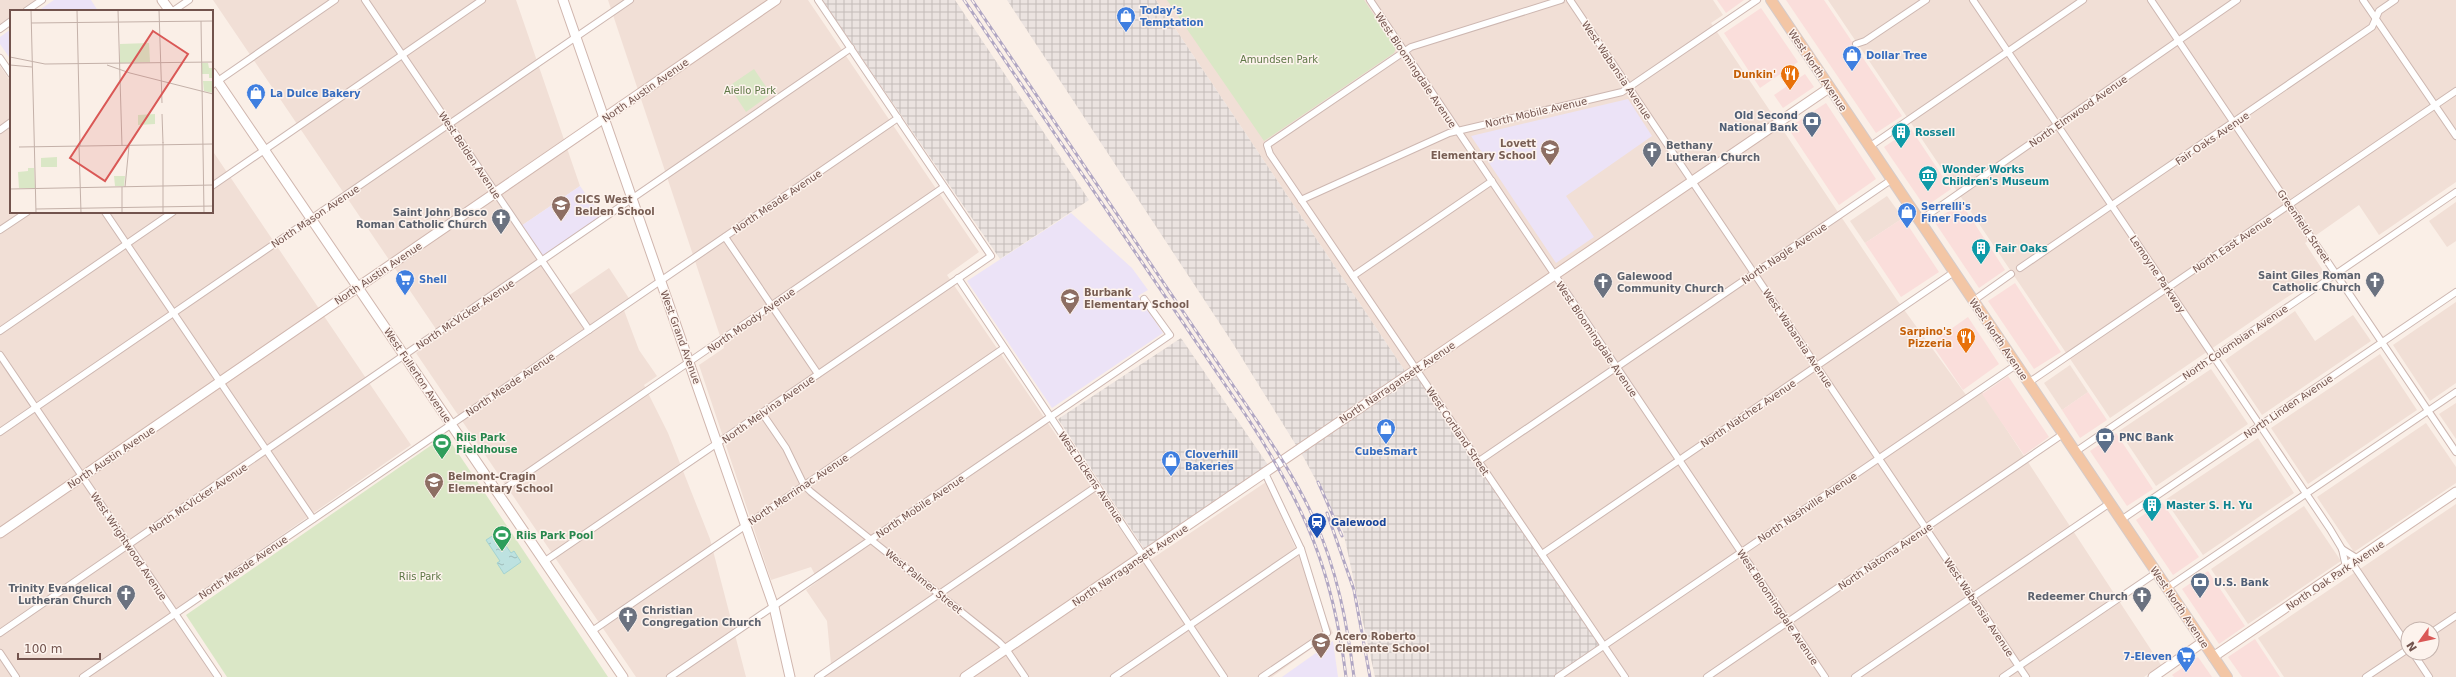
<svg xmlns="http://www.w3.org/2000/svg" width="2456" height="677" font-family="'DejaVu Sans',sans-serif">
	<style>
		.residential { fill: #f1dfd6; fill-rule: evenodd }
		.commercial { fill: #fadedb }
		.industrial { fill: url(#industrial-grid) }
		.education { fill: #ece3f7 }
		.park { fill: #dae7c6 }
		.water { fill: url(#water-ripples); stroke: #a4d3d1 }
		.lines { fill: none; stroke-linecap: round; stroke-linejoin: round }
		.street-casing { stroke: #cdb7b1; stroke-width: 8 }
		.secondary-casing { stroke: #d0b6ae; stroke-width: 11 }
		.primary-casing { stroke: #d5cbca; stroke-width: 12 }
		.street { stroke: #fff; stroke-width: 6 }
		.secondary { stroke: #fff; stroke-width: 9 }
		.primary { stroke: #f3c6a5; stroke-width: 10 }
		.rail-casing { stroke: #b0a6c3; stroke-width: 3 }
		.rail { stroke: #fdf3ed; stroke-width: 1.5; stroke-dasharray: 4.5; stroke-linecap: butt }
		.labels { text-anchor: middle; stroke-width: 3; stroke-linejoin: round; paint-order: stroke }
		.shop-label { font-size: 10px; font-weight: bold; fill: #366cbe; stroke: #fdf3ed; text-anchor: start }
		.park-label { font-size: 10px; fill: #5e7746; stroke: #fdf3ed }
		.street-label { font-size: 10px; fill: #72534d; stroke: #fdf3ed }
		.food-label { font-size: 10px; font-weight: bold; fill: #c56008; stroke: #fdf3ed; text-anchor: end }
		.service-label { font-size: 10px; font-weight: bold; fill: #4e5e75; stroke: #fdf3ed; text-anchor: start }
		.culture-label { font-size: 10px; font-weight: bold; fill: #0d838f; stroke: #fdf3ed; text-anchor: start }
		.education-label { font-size: 10px; font-weight: bold; fill: #785e54; stroke: #fdf3ed; text-anchor: start }
		.worship-label { font-size: 10px; font-weight: bold; fill: #5b616d; stroke: #fdf3ed; text-anchor: end }
		.leisure-label { font-size: 10px; font-weight: bold; fill: #27864d; stroke: #fdf3ed; text-anchor: start }
		.transit-label { font-size: 10px; font-weight: bold; fill: #164399; stroke: #fdf3ed; text-anchor: start }
		.inset-road { fill: none; stroke: #c4b1a9; stroke-width: 1 }
		.view { fill: #da5856; fill-opacity: 0.15; stroke: #da5856; stroke-width: 2 }
		.inset-edge { fill: none; stroke: #72534d; stroke-width: 2 }
	</style>
	<defs>
		<pattern id="industrial-grid" width="8" height="8" patternUnits="userSpaceOnUse"><rect width="8" height="8" fill="#ebe3e0"/><path d="M0 4h8M4 0v8" fill="none" stroke="#c3bbb8"/></pattern>
		<pattern id="water-ripples" width="26" height="14" patternUnits="userSpaceOnUse"><rect width="26" height="14" fill="#bde2e0"/><path d="M2 4q2-2 4 0t4 0M15 11q2-2 4 0t4 0" fill="none" stroke="#9ebab8"/></pattern>
	</defs>
	<rect width="100%" height="100%" fill="#faefe7"/>
	<!-- residential -->
	<g class="residential">
		<polygon points="0,0 35,0 19,11 11,11 11,16 0,24"/>
		<polygon points="213,0 516,0 580,186 521,226 568,296 609,268 630,300 622,305 639,350 657,376 644,385 668,433 710,539 746,677 636,677 416,353 440,335"/>
		<polygon points="608,0 808,0 979,252 947,275 1144,564 1266,482 1333,633 1272,677 823,677 836,665 831,664 827,621 806,590 818,581 811,567 771,580 699,365 724,348"/>
		<polygon points="1156,0 1713,0 1723,15 1711,23 1897,300 1969,399 1982,392 2161,665 2144,677 1564,677 1603,650 1411,368 1405,371"/>
		<polygon points="1828,0 2456,0 2456,182 2379,235 2359,205 2305,243 2324,272 2110,418"/>
		<polygon points="0,66 11,82 11,212 212,212 212,150 411,445 170,613 213,677 0,677"/>
		<polygon points="1887,196 1903,218 1865,243 1850,221"/>
		<polygon points="2456,202 2456,241 2447,247 2429,221"/>
		<polygon points="2456,302 2456,383 2430,401 2393,345"/>
		<polygon points="2295,311 2315,341 2353,315 2371,341 2262,415 2225,360"/>
		<polygon points="2380,354 2417,410 2308,484 2271,428"/>
		<polygon points="2070,365 2088,392 2062,410 2044,383"/>
		<polygon points="2211,369 2248,424 2156,486 2119,431"/>
		<polygon points="2456,403 2456,439 2439,414"/>
		<polygon points="2426,423 2456,467 2456,483 2354,552 2317,497"/>
		<polygon points="2258,438 2294,493 2203,555 2165,500"/>
		<path d="M2456 504V677H2284L2258 638ZM2408 629H2432V653H2408Z"/>
		<polygon points="2304,506 2341,561 2248,624 2211,569"/>
	</g>
	<!-- commercial -->
	<g class="commercial">
		<polygon points="1717,0 1744,0 1726,13"/>
		<polygon points="1786,0 1824,0 1902,116 1876,133"/>
		<polygon points="1761,8 1798,62 1760,88 1724,33"/>
		<polygon points="1805,74 1814,87 1783,108 1774,95"/>
		<polygon points="1826,103 1876,179 1839,205 1788,128"/>
		<polygon points="1911,129 1951,189 1925,207 1884,147"/>
		<polygon points="1961,203 2005,270 1979,288 1934,221"/>
		<polygon points="1903,218 1939,272 1901,297 1865,243"/>
		<polygon points="2015,283 2061,352 2034,369 1988,301"/>
		<polygon points="1968,317 1999,364 1963,390 1931,343"/>
		<polygon points="2008,376 2049,437 2024,455 1982,394"/>
		<polygon points="2088,392 2107,420 2080,438 2062,410"/>
		<polygon points="2116,433 2153,489 2127,506 2090,451"/>
		<polygon points="2162,502 2199,557 2173,575 2136,520"/>
		<polygon points="2208,571 2245,626 2219,644 2182,589"/>
		<polygon points="2255,639 2280,677 2242,677 2228,657"/>
		<polygon points="2198,657 2212,677 2174,677 2172,675"/>
	</g>
	<!-- industrial -->
	<g class="industrial">
		<polygon points="822,0 955,0 1089,200 1000,259"/>
		<polygon points="1007,0 1156,0 1405,371 1411,367 1604,650 1564,677 1375,677 1343,531 1304,458 1232,342"/>
		<polygon points="1181,338 1268,465 1145,550 1058,419"/>
	</g>
	<!-- education -->
	<g class="education">
		<polygon points="54,0 91,0 98,11 38,11"/>
		<polygon points="11,29 11,60 0,44 0,37"/>
		<polygon points="1628,99 1652,136 1566,196 1594,237 1556,263 1471,136"/>
		<polygon points="580,186 602,217 543,258 521,226"/>
		<polygon points="1071,213 1132,268 1148,290 1138,296 1163,333 1052,408 967,281"/>
		<polygon points="1333,641 1338,677 1282,677"/>
	</g>
	<!-- park -->
	<g class="park">
		<polygon points="1167,0 1364,0 1396,48 1394,53 1264,141"/>
		<polygon points="754,69 771,94 746,112 729,86"/>
		<polygon points="446,435 608,677 227,677 186,615"/>
	</g>
	<!-- water -->
	<polygon class="water" points="497,533 511,553 514,551 521,562 504,574 497,563 500,561 486,540"/>
	<g class="lines">
		<!-- street casing -->
		<g class="street-casing">
			<g id="street">
				<polyline points="365,0 589,330"/>
				<polyline points="1370,0 1825,677"/>
				<polyline points="1561,0 1411,47 1267,145 1270,154 1625,677"/>
				<polyline points="1570,0 2026,677"/>
				<polyline points="1973,0 2330,529 2342,549 2346,567"/>
				<polyline points="2151,0 2456,452"/>
				<polyline points="2363,0 2456,136"/>
				<polyline points="26,11 42,0"/>
				<polyline points="173,11 189,0"/>
				<polyline points="0,29 11,21"/>
				<polyline points="1856,44 1865,41 1926,0"/>
				<polyline points="0,58 11,74"/>
				<polyline points="212,85 335,0"/>
				<polyline points="0,130 11,122"/>
				<polyline points="1869,147 2083,0"/>
				<polyline points="212,186 482,0"/>
				<polyline points="1301,200 1449,133 1622,92 1757,0"/>
				<polyline points="105,212 313,519"/>
				<polyline points="1919,221 2237,0"/>
				<polyline points="0,230 27,212"/>
				<polyline points="725,237 818,374"/>
				<polyline points="2020,268 2372,27 2379,11 2395,0"/>
				<polyline points="1353,276 1492,181"/>
				<polyline points="958,278 1224,677"/>
				<polyline points="1973,301 2011,274"/>
				<polyline points="0,331 173,212"/>
				<polyline points="0,355 218,677"/>
				<polyline points="2028,383 2456,91"/>
				<polyline points="762,413 786,448 804,485 811,492 999,642 1006,649 1025,677"/>
				<polyline points="0,432 630,0"/>
				<polyline points="2075,452 2456,192"/>
				<polyline points="1479,461 1891,180"/>
				<polyline points="498,493 944,187"/>
				<polyline points="2121,520 2456,292"/>
				<polyline points="2342,549 2358,559"/>
				<polyline points="1542,554 1954,272"/>
				<polyline points="545,561 991,256 818,0"/>
				<polyline points="2352,563 2408,646"/>
				<polyline points="2167,588 2456,392"/>
				<polyline points="592,631 1004,348"/>
				<polyline points="2432,632 2456,616"/>
				<polyline points="0,633 851,48"/>
				<polyline points="0,653 16,677"/>
				<polyline points="2413,653 2429,677"/>
				<polyline points="83,677 898,118"/>
				<polyline points="670,677 1170,335 1144,299"/>
				<polyline points="818,677 1097,486"/>
				<polyline points="1114,677 1301,549"/>
				<polyline points="1262,677 1327,633 1301,549 1265,473"/>
				<polyline points="1558,677 2016,365"/>
				<polyline points="1707,677 2063,434"/>
				<polyline points="1855,677 2110,503"/>
				<polyline points="2003,677 2156,573"/>
				<polyline points="2366,677 2408,649"/>
			</g>
		</g>
		<!-- secondary casing -->
		<g class="secondary-casing">
			<g id="secondary">
				<polyline points="162,0 170,11"/>
				<polyline points="563,0 774,607 790,677"/>
				<polyline points="212,73 623,677"/>
				<polyline points="0,533 776,0"/>
				<polyline points="2213,657 2456,492"/>
				<polyline points="965,677 1829,88"/>
				<polyline points="2153,677 2203,642"/>
			</g>
		</g>
		<!-- primary casing -->
		<g class="primary-casing">
			<polyline id="primary" points="1771,0 2227,677"/>
		</g>
		<!-- street -->
		<use href="#street" class="street"/>
		<!-- secondary -->
		<use href="#secondary" class="secondary"/>
		<!-- primary -->
		<use href="#primary" class="primary"/>
		<!-- rail casing -->
		<g class="rail-casing">
			<g id="rail">
				<path d="M964 0 1247 417C1305 506 1333 571 1346 677"/>
				<path d="M972 0 1251 412C1274 447 1297 481 1314 519 1337 569 1347 623 1354 677"/>
				<polyline points="1318,482 1342,536"/>
				<polyline points="1327,513 1354,590 1370,677"/>
			</g>
		</g>
		<!-- rail -->
		<use href="#rail" class="rail"/>
	</g>
	<!-- icons -->
	<defs>
		<g id="shop-pin" transform="scale(1)"><path d="M0 17L-7.5 6A9.5 9.5 0 1 1 7.5 6Z" fill="#3f7fe0" stroke="#fdf3ed"/><path d="M-5-2.5h2.3a2.7 3.5 0 0 1 5.4 0H5L5.5 6h-11ZM-1.5-2.5h3a1.5 2.3 0 0 0-3 0Z" fill="#fff"/></g>
		<g id="restaurant-pin" transform="scale(1)"><path d="M0 17L-7.5 6A9.5 9.5 0 1 1 7.5 6Z" fill="#e8710a" stroke="#fdf3ed"/><path d="M-5-6h1v4h1v-4h1v4h1v-4h1v5L-1.5 .5V6h-2V.5L-5-1ZM5-6V6H3V1.5H1.5Q1.5-4 5-6Z" fill="#fff"/></g>
		<g id="bank-pin" transform="scale(1)"><path d="M0 17L-7.5 6A9.5 9.5 0 1 1 7.5 6Z" fill="#5c6f8a" stroke="#fdf3ed"/><path d="M-6-4H6V4H-6ZM0-2.3a2.3 2.3 0 1 0 0 4.6a2.3 2.3 0 1 0 0-4.6Z" fill="#fff"/></g>
		<g id="building-pin" transform="scale(1)"><path d="M0 17L-7.5 6A9.5 9.5 0 1 1 7.5 6Z" fill="#0f9aa8" stroke="#fdf3ed"/><path d="M-4-6H4V6H1V3H-1V6H-4ZM-2.5-4.3h1.7v1.8h-1.7ZM.8-4.3h1.7v1.8H.8ZM-2.5-1h1.7V.8h-1.7ZM.8-1h1.7V.8H.8Z" fill="#fff"/></g>
		<g id="school-pin" transform="scale(1)"><path d="M0 17L-7.5 6A9.5 9.5 0 1 1 7.5 6Z" fill="#8d6e63" stroke="#fdf3ed"/><path d="M0-5L7-2L0 1L-7-2ZM-4 1L0 2.5L4 1V4Q0 6-4 4Z" fill="#fff"/></g>
		<g id="church-pin" transform="scale(1)"><path d="M0 17L-7.5 6A9.5 9.5 0 1 1 7.5 6Z" fill="#6b7280" stroke="#fdf3ed"/><path d="M-1.2-6h2.4v3.5h3.3v2.4h-3.3V6h-2.4V-.1h-3.3v-2.4h3.3Z" fill="#fff"/></g>
		<g id="museum-pin" transform="scale(1)"><path d="M0 17L-7.5 6A9.5 9.5 0 1 1 7.5 6Z" fill="#0f9aa8" stroke="#fdf3ed"/><path d="M0-6L6-3V-2H-6V-3ZM-5-1h2V3h-2ZM-1-1h2V3h-2ZM3-1h2V3H3ZM-6 4H6V6H-6Z" fill="#fff"/></g>
		<g id="supermarket-pin" transform="scale(1)"><path d="M0 17L-7.5 6A9.5 9.5 0 1 1 7.5 6Z" fill="#3f7fe0" stroke="#fdf3ed"/><path d="M-6-5.5h2.5l.6 2H6L4.5 2H-2.5L-4.4-4H-6ZM-1.5 3.2a1.3 1.3 0 1 0 .1 0ZM3 3.2a1.3 1.3 0 1 0 .1 0Z" fill="#fff"/></g>
		<g id="stadium-pin" transform="scale(1)"><path d="M0 17L-7.5 6A9.5 9.5 0 1 1 7.5 6Z" fill="#2e9e5b" stroke="#fdf3ed"/><path d="M0-5a6.5 5 0 1 0 0 10a6.5 5 0 1 0 0-10ZM-3.5-1.8h7v3.6h-7Z" fill="#fff"/></g>
		<g id="station-pin" transform="scale(1)"><path d="M0 17L-7.5 6A9.5 9.5 0 1 1 7.5 6Z" fill="#1a4fb4" stroke="#fdf3ed"/><path d="M-3-6H3Q5-6 5-4V2Q5 4 3 4L4.5 6H3L1.5 4h-3L-3 6H-4.5L-3 4Q-5 4-5 2V-4Q-5-6-3-6ZM-3.5-4v3h7v-3ZM-3.5 1v1.5H-2V1ZM2 1v1.5H3.5V1Z" fill="#fff"/></g>
	</defs>
	<g fill-rule="evenodd">
		<use href="#shop-pin" x="1126" y="16"/>
		<use href="#shop-pin" x="1852" y="55"/>
		<use href="#restaurant-pin" x="1790" y="74"/>
		<use href="#shop-pin" x="256" y="93"/>
		<use href="#bank-pin" x="1812" y="121"/>
		<use href="#building-pin" x="1901" y="132"/>
		<use href="#school-pin" x="1550" y="149"/>
		<use href="#church-pin" x="1652" y="151"/>
		<use href="#museum-pin" x="1928" y="175"/>
		<use href="#school-pin" x="561" y="205"/>
		<use href="#shop-pin" x="1907" y="212"/>
		<use href="#church-pin" x="501" y="218"/>
		<use href="#building-pin" x="1981" y="248"/>
		<use href="#supermarket-pin" x="405" y="279"/>
		<use href="#church-pin" x="2375" y="281"/>
		<use href="#church-pin" x="1603" y="282"/>
		<use href="#school-pin" x="1070" y="298"/>
		<use href="#restaurant-pin" x="1966" y="337"/>
		<use href="#shop-pin" x="1386" y="428"/>
		<use href="#bank-pin" x="2105" y="437"/>
		<use href="#stadium-pin" x="442" y="443"/>
		<use href="#shop-pin" x="1171" y="460"/>
		<use href="#school-pin" x="434" y="482"/>
		<use href="#building-pin" x="2152" y="505"/>
		<use href="#station-pin" x="1317" y="522"/>
		<use href="#stadium-pin" x="502" y="535"/>
		<use href="#bank-pin" x="2200" y="582"/>
		<use href="#church-pin" x="126" y="594"/>
		<use href="#church-pin" x="2142" y="596"/>
		<use href="#church-pin" x="628" y="616"/>
		<use href="#school-pin" x="1321" y="642"/>
		<use href="#supermarket-pin" x="2186" y="656"/>
	</g>
	<g class="labels">
		<!-- shop labels -->
		<g class="shop-label">
			<text x="1140" y="14">Today’s<tspan x="1140" dy="12">Temptation</tspan></text>
			<text x="1866" y="59">Dollar Tree</text>
			<text x="270" y="97">La Dulce Bakery</text>
			<text x="1921" y="210">Serrelli's<tspan x="1921" dy="12">Finer Foods</tspan></text>
			<text x="419" y="283">Shell</text>
			<text x="1386" y="455" text-anchor="middle">CubeSmart</text>
			<text x="1185" y="458">Cloverhill<tspan x="1185" dy="12">Bakeries</tspan></text>
			<text x="2172" y="660" text-anchor="end">7-Eleven</text>
		</g>
		<!-- park labels -->
		<g class="park-label">
			<text x="1279" y="63">Amundsen Park</text>
			<text x="750" y="94">Aiello Park</text>
			<text x="420" y="580">Riis Park</text>
		</g>
		<!-- street labels -->
		<g class="street-label">
			<text transform="translate(1416 70) rotate(56)" y="4">West Bloomingdale Avenue</text>
			<text transform="translate(1617 70) rotate(56)" y="4">West Wabansia Avenue</text>
			<text transform="translate(1818 70) rotate(56)" y="4">West North Avenue</text>
			<text transform="translate(645 90) rotate(-35)" y="4">North Austin Avenue</text>
			<text transform="translate(2078 111) rotate(-35)" y="4">North Elmwood Avenue</text>
			<text transform="translate(1536 112) rotate(-13)" y="4">North Mobile Avenue</text>
			<text transform="translate(2212 138) rotate(-34)" y="4">Fair Oaks Avenue</text>
			<text transform="translate(470 155) rotate(56)" y="4">West Belden Avenue</text>
			<text transform="translate(777 201) rotate(-34)" y="4">North Meade Avenue</text>
			<text transform="translate(315 216) rotate(-34)" y="4">North Mason Avenue</text>
			<text transform="translate(2304 226) rotate(56)" y="4">Greenfield Street</text>
			<text transform="translate(2232 244) rotate(-34)" y="4">North East Avenue</text>
			<text transform="translate(1784 253) rotate(-34)" y="4">North Nagle Avenue</text>
			<text transform="translate(378 273) rotate(-34)" y="4">North Austin Avenue</text>
			<text transform="translate(2158 274) rotate(56)" y="4">Lemoyne Parkway</text>
			<text transform="translate(465 314) rotate(-34)" y="4">North McVicker Avenue</text>
			<text transform="translate(751 320) rotate(-35)" y="4">North Moody Avenue</text>
			<text transform="translate(681 337) rotate(70)" y="4">West Grand Avenue</text>
			<text transform="translate(1798 338) rotate(56)" y="4">West Wabansia Avenue</text>
			<text transform="translate(1597 339) rotate(56)" y="4">West Bloomingdale Avenue</text>
			<text transform="translate(1999 339) rotate(56)" y="4">West North Avenue</text>
			<text transform="translate(2235 342) rotate(-34)" y="4">North Colombian Avenue</text>
			<text transform="translate(418 375) rotate(56)" y="4">West Fullerton Avenue</text>
			<text transform="translate(1397 382) rotate(-34)" y="4">North Narragansett Avenue</text>
			<text transform="translate(510 384) rotate(-34)" y="4">North Meade Avenue</text>
			<text transform="translate(2288 406) rotate(-34)" y="4">North Linden Avenue</text>
			<text transform="translate(768 409) rotate(-35)" y="4">North Melvina Avenue</text>
			<text transform="translate(1748 413) rotate(-34)" y="4">North Natchez Avenue</text>
			<text transform="translate(1458 431) rotate(56)" y="4">West Cortland Street</text>
			<text transform="translate(111 457) rotate(-34)" y="4">North Austin Avenue</text>
			<text transform="translate(1091 477) rotate(56)" y="4">West Dickens Avenue</text>
			<text transform="translate(798 489) rotate(-34)" y="4">North Merrimac Avenue</text>
			<text transform="translate(198 498) rotate(-34)" y="4">North McVicker Avenue</text>
			<text transform="translate(920 506) rotate(-34)" y="4">North Mobile Avenue</text>
			<text transform="translate(1807 507) rotate(-34)" y="4">North Nashville Avenue</text>
			<text transform="translate(129 546) rotate(56)" y="4">West Wrightwood Avenue</text>
			<text transform="translate(1885 556) rotate(-34)" y="4">North Natoma Avenue</text>
			<text transform="translate(1130 565) rotate(-34)" y="4">North Narragansett Avenue</text>
			<text transform="translate(243 567) rotate(-34)" y="4">North Meade Avenue</text>
			<text transform="translate(2335 575) rotate(-34)" y="4">North Oak Park Avenue</text>
			<text transform="translate(924 581) rotate(39)" y="4">West Palmer Street</text>
			<text transform="translate(1778 607) rotate(56)" y="4">West Bloomingdale Avenue</text>
			<text transform="translate(1979 607) rotate(56)" y="4">West Wabansia Avenue</text>
			<text transform="translate(2180 607) rotate(56)" y="4">West North Avenue</text>
		</g>
		<!-- food labels -->
		<g class="food-label">
			<text x="1776" y="78">Dunkin'</text>
			<text x="1952" y="335">Sarpino's<tspan x="1952" dy="12">Pizzeria</tspan></text>
		</g>
		<!-- service labels -->
		<g class="service-label">
			<text x="1798" y="119" text-anchor="end">Old Second<tspan x="1798" dy="12">National Bank</tspan></text>
			<text x="2119" y="441">PNC Bank</text>
			<text x="2214" y="586">U.S. Bank</text>
		</g>
		<!-- culture labels -->
		<g class="culture-label">
			<text x="1915" y="136">Rossell</text>
			<text x="1942" y="173">Wonder Works<tspan x="1942" dy="12">Children's Museum</tspan></text>
			<text x="1995" y="252">Fair Oaks</text>
			<text x="2166" y="509">Master S. H. Yu</text>
		</g>
		<!-- education labels -->
		<g class="education-label">
			<text x="1536" y="147" text-anchor="end">Lovett<tspan x="1536" dy="12">Elementary School</tspan></text>
			<text x="575" y="203">CICS West<tspan x="575" dy="12">Belden School</tspan></text>
			<text x="1084" y="296">Burbank<tspan x="1084" dy="12">Elementary School</tspan></text>
			<text x="448" y="480">Belmont-Cragin<tspan x="448" dy="12">Elementary School</tspan></text>
			<text x="1335" y="640">Acero Roberto<tspan x="1335" dy="12">Clemente School</tspan></text>
		</g>
		<!-- worship labels -->
		<g class="worship-label">
			<text x="1666" y="149" text-anchor="start">Bethany<tspan x="1666" dy="12">Lutheran Church</tspan></text>
			<text x="487" y="216">Saint John Bosco<tspan x="487" dy="12">Roman Catholic Church</tspan></text>
			<text x="2361" y="279">Saint Giles Roman<tspan x="2361" dy="12">Catholic Church</tspan></text>
			<text x="1617" y="280" text-anchor="start">Galewood<tspan x="1617" dy="12">Community Church</tspan></text>
			<text x="112" y="592">Trinity Evangelical<tspan x="112" dy="12">Lutheran Church</tspan></text>
			<text x="2128" y="600">Redeemer Church</text>
			<text x="642" y="614" text-anchor="start">Christian<tspan x="642" dy="12">Congregation Church</tspan></text>
		</g>
		<!-- leisure labels -->
		<g class="leisure-label">
			<text x="456" y="441">Riis Park<tspan x="456" dy="12">Fieldhouse</tspan></text>
			<text x="516" y="539">Riis Park Pool</text>
		</g>
		<!-- transit labels -->
		<g class="transit-label">
			<text x="1331" y="526">Galewood</text>
		</g>
	</g>
	<!-- overview -->
	<g transform="translate(10 10)">
		<rect width="203" height="203" fill="#faefe7"/>
		<path d="M139 33 140 52 110 53V34ZM192 53H198L199 58H203V83L194 81 193 71H202V68H199V64H192ZM145 104V114L128 115V105ZM47 147V157H31V148ZM18 158H24L25 178H9L8 162 18 161ZM104 166H115L114 176H105Z" fill="#dae7c6"/>
		<path class="inset-road" d="M21 0 26 203M67 0 70 136M108 0 112 136M149 0 152 93M191 11 194 203M21 13 203 11M0 47 35 54 203 52M0 55 22 57M97 55 120 63 203 84M152 104 153 133M153 132V203M69 136 71 203M9 137 203 134M152 176 203 175M115 177 119 136M0 179 152 176M26 199 203 196M112 203V177"/>
		<path class="view" d="M143 21 178 44 95 171 60 148Z"/>
		<rect width="203" height="203" class="inset-edge"/>
	</g>
	<!-- north arrow -->
	<g transform="translate(2420 641) rotate(237)"><circle r="19" fill="#fdf3ed" stroke="#c5b3ad"/>
	<path d="M0-3L7 15L0 10L-7 15Z" fill="#da5856"/>
	<text y="-6" font-size="11" font-weight="bold" text-anchor="middle" fill="#72534d">N</text>
	</g>
	<!-- scale -->
	<path d="M18 653v6h82v-6" fill="none" stroke="#72534d" stroke-width="2"/>
	<text x="24" y="653" font-size="12" fill="#72534d" stroke="#fdf3ed" stroke-width="3" paint-order="stroke">100 m</text>
</svg>
